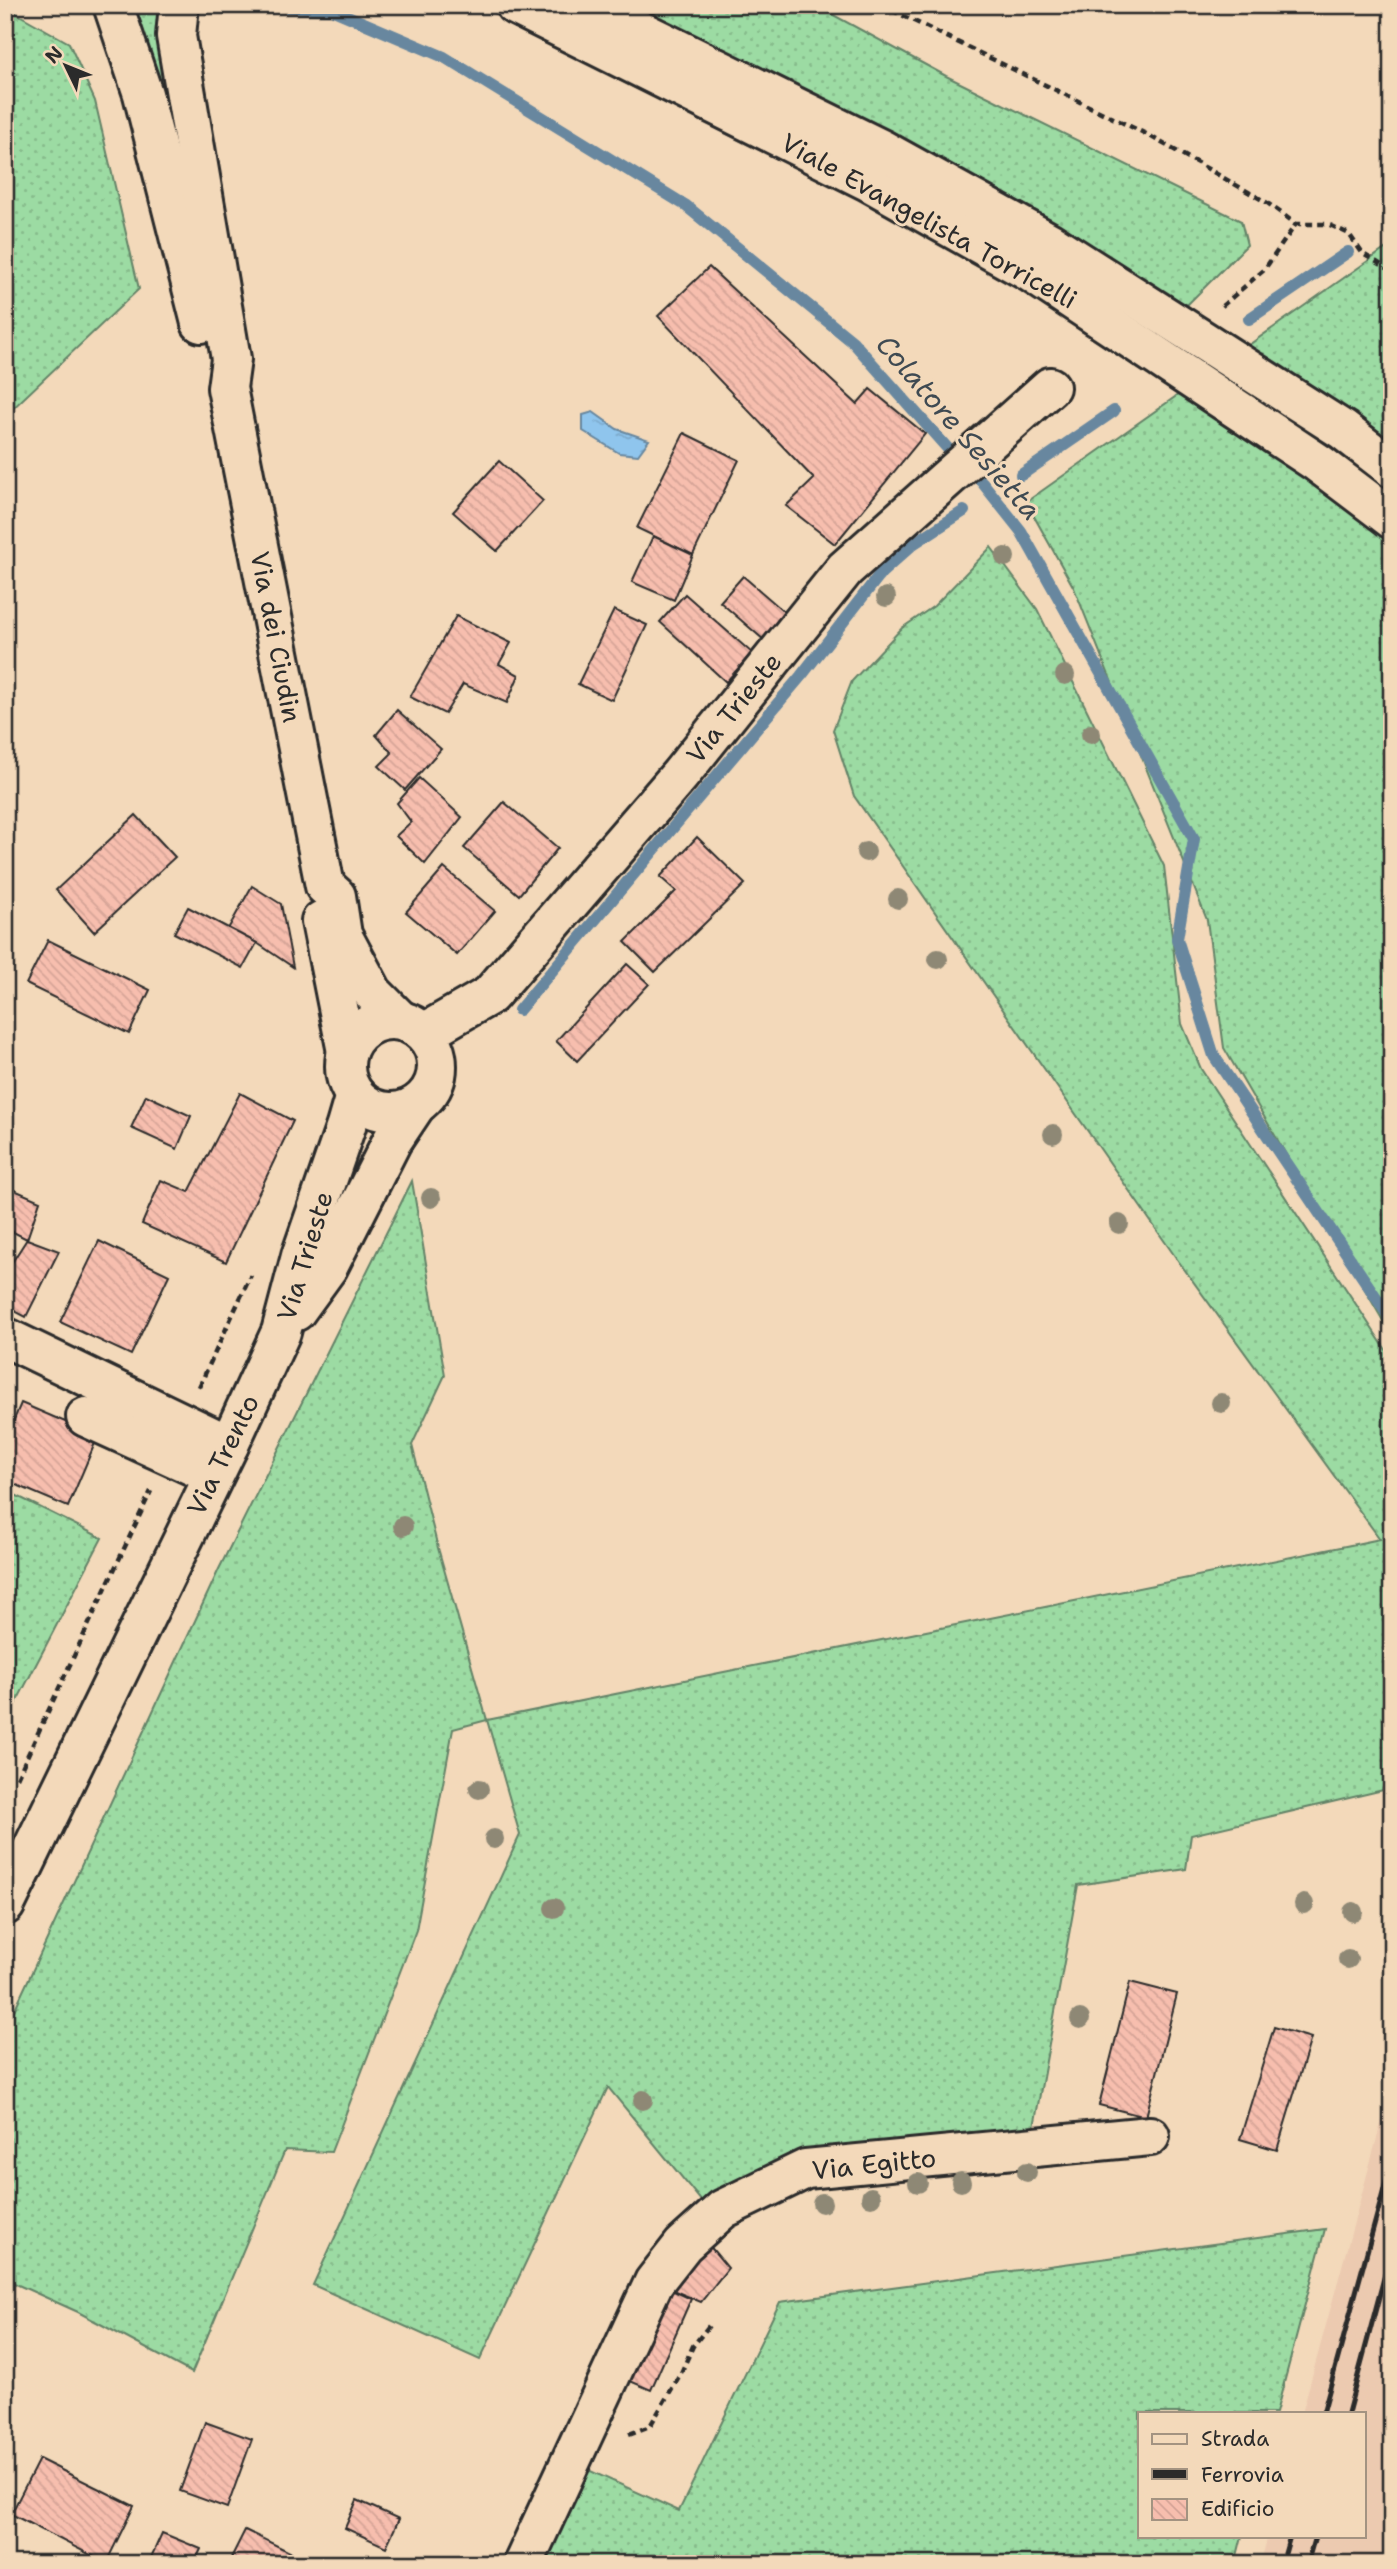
<svg xmlns="http://www.w3.org/2000/svg" width="1397" height="2569" font-family="'Shantell Sans',sans-serif">
	<style>
		.built { fill: #eccab0 }
		.grass { fill: url(#grass-dots); stroke: #648367; stroke-width: 2 }
		.water { fill: url(#water-ripples); stroke: #67879f; stroke-width: 2 }
		.lines { fill: none; stroke-linecap: round; stroke-linejoin: round }
		.stream { stroke: #67879f; stroke-width: 12 }
		.building { fill: url(#building-back-hatch); stroke: #2b2b2b; stroke-width: 2 }
		.minor-casing { stroke: #2b2b2b; stroke-width: 44 }
		.path { stroke: #2b2b2b; stroke-width: 4.5; stroke-dasharray: 7 5; stroke-linecap: butt }
		.minor { stroke: #f3d9ba; stroke-width: 38 }
		.rail { stroke: #2b2b2b; stroke-width: 5 }
		.tree { fill: #8e8875 }
		.labels { text-anchor: middle; stroke-width: 6; stroke-linejoin: round; paint-order: stroke }
		.street-label { font-size: 26px; fill: #2b2b2b; stroke: #f3d9ba }
		.water-label { font-size: 28px; font-style: italic; fill: #3f4a52; stroke: #f3d9ba }
	</style>
	<defs>
		<pattern id="grass-dots" width="8" height="8" patternUnits="userSpaceOnUse" patternTransform="scale(1.75)"><rect width="8" height="8" fill="#9cdba3"/><path d="M2 2h.1M6 6h.1" fill="none" stroke="#87bc8c" stroke-width="1.8" stroke-linecap="round"/></pattern>
		<pattern id="water-ripples" width="26" height="14" patternUnits="userSpaceOnUse" patternTransform="scale(1.75)"><rect width="26" height="14" fill="#8fc5ed"/><path d="M2 4q2-2 4 0t4 0M15 11q2-2 4 0t4 0" fill="none" stroke="#7ca9cb"/></pattern>
		<pattern id="building-back-hatch" width="6" height="6" patternUnits="userSpaceOnUse" patternTransform="scale(1.75)"><rect width="6" height="6" fill="#f7beae"/><path d="M-1 5l2 2M0 0l6 6M5-1l2 2" fill="none" stroke="#d4a396"/></pattern>
	</defs>
	<rect width="100%" height="100%" fill="#f3d9ba"/>
	<filter id="ink" filterUnits="userSpaceOnUse"><feTurbulence type="fractalNoise" baseFrequency=".0143" numOctaves="2"/><feDisplacementMap in="SourceGraphic" scale="14" xChannelSelector="R" yChannelSelector="G"/><feConvolveMatrix kernelMatrix="1 2 1 2 8 2 1 2 1" color-interpolation-filters="sRGB"/></filter>
	<g filter="url(#ink)">
		<!-- built -->
		<polygon class="built" points="1392,2083 1392,2564 1260,2564 1268,2536 1364,2536 1364,2413 1302,2413"/>
		<!-- grass -->
		<g class="grass">
			<polygon points="134,5 159,5 158,31 172,116 168,119"/>
			<polygon points="624,5 815,5 946,76 1241,221 1247,245 1187,305"/>
			<polygon points="5,7 69,43 95,101 139,289 5,416"/>
			<polygon points="1392,244 1392,1336 1224,1048 1207,920 1074,588 1026,502"/>
			<polygon points="991,547 1037,609 1164,866 1182,1024 1201,1069 1392,1359 1392,1788 1191,1835 1186,1869 1078,1885 1034,2127 804,2150 702,2202 608,2087 480,2360 313,2285 520,1835 487,1720 453,1729 416,1930 331,2152 285,2150 192,2373 78,2312 5,2279 5,2030 219,1569 412,1181 445,1375 412,1445 438,1548 487,1720 1380,1539 1179,1262 854,796 833,730 852,681 902,628 934,606"/>
			<polygon points="5,1490 102,1538 5,1724"/>
			<polygon points="1325,2229 1276,2413 1140,2413 1140,2536 1242,2536 1235,2564 540,2564 584,2468 679,2511 780,2302"/>
		</g>
		<!-- water -->
		<polygon class="water" points="593,412 617,429 649,440 638,455 619,453 583,431 583,415"/>
		<g class="lines">
			<!-- stream -->
			<g class="stream">
				<polyline points="241,5 331,9 444,57 685,205 853,342 949,450 982,482 1021,531 1194,839 1177,939 1214,1056 1392,1321"/>
				<polyline points="1249,319 1348,252"/>
				<polyline points="1021,475 1114,411"/>
				<polyline points="519,1010 801,676 881,573 913,544 964,511"/>
			</g>
		</g>
		<!-- building -->
		<g class="building">
			<polygon points="709,267 857,404 870,389 925,434 835,544 786,506 814,479 658,316"/>
			<polygon points="684,433 739,460 693,555 637,528"/>
			<polygon points="499,461 543,501 497,551 453,512"/>
			<polygon points="653,536 693,555 674,600 632,582"/>
			<polygon points="743,576 787,614 764,640 720,602"/>
			<polygon points="685,594 752,653 726,682 660,622"/>
			<polygon points="614,610 647,625 612,700 578,684"/>
			<polygon points="456,616 511,643 499,664 519,675 507,703 463,684 445,714 410,697"/>
			<polygon points="397,710 441,749 405,790 379,766 392,753 376,735"/>
			<polygon points="419,778 462,817 425,864 396,836 411,822 397,803"/>
			<polygon points="504,802 558,848 519,895 464,848"/>
			<polygon points="136,815 175,857 94,932 56,890"/>
			<polygon points="697,837 745,884 655,972 625,942 676,891 660,877"/>
			<polygon points="444,868 495,911 457,955 406,912"/>
			<polygon points="252,886 281,904 293,967 257,943 228,929"/>
			<polygon points="188,907 257,943 243,968 174,933"/>
			<polygon points="48,940 150,990 129,1034 26,984"/>
			<polygon points="627,964 649,984 577,1061 556,1041"/>
			<polygon points="240,1093 293,1121 226,1262 142,1224 161,1180 189,1192"/>
			<polygon points="146,1095 191,1116 177,1149 131,1128"/>
			<polygon points="5,1186 40,1201 27,1239 5,1228"/>
			<polygon points="27,1239 59,1251 26,1317 5,1306 5,1265 9,1267"/>
			<polygon points="99,1241 169,1275 131,1355 60,1322"/>
			<polygon points="21,1403 98,1436 68,1507 5,1480 5,1441"/>
			<polygon points="1130,1982 1177,1994 1146,2117 1099,2105"/>
			<polygon points="1274,2027 1311,2038 1277,2150 1240,2139"/>
			<polygon points="703,2238 728,2268 701,2302 663,2286"/>
			<polygon points="663,2286 691,2299 651,2390 623,2378"/>
			<polygon points="205,2422 252,2439 227,2508 180,2491"/>
			<polygon points="39,2459 134,2506 106,2563 11,2514"/>
			<polygon points="357,2500 399,2519 386,2547 345,2528"/>
			<polygon points="245,2530 314,2564 228,2564"/>
			<polygon points="162,2533 201,2549 194,2564 148,2564"/>
		</g>
		<g class="lines">
			<!-- minor casing -->
			<g class="minor-casing">
				<g id="minor">
					<polyline points="113,5 143,94 201,323"/>
					<polyline points="179,5 176,36 231,359 227,388 325,886 336,896 342,935 373,993 401,1021"/>
					<polyline points="515,5 868,181 1030,272 1318,463 1392,519"/>
					<polyline points="588,5 883,150 1049,242 1343,430 1392,468"/>
					<polyline points="321,921 347,1052"/>
					<circle cx="391" cy="1066" r="46"/>
					<polyline points="424,1033 490,995 680,775 845,569 1050,387"/>
					<polyline points="296,1311 328,1267 392,1141 416,1105"/>
					<polyline points="5,1337 229,1445"/>
					<polyline points="86,1417 213,1475"/>
					<polyline points="5,1905 229,1445 281,1332 301,1256 346,1126 355,1095"/>
					<polyline points="523,2564 654,2282 683,2245 723,2209 806,2169 1150,2136"/>
				</g>
			</g>
			<!-- path -->
			<g class="path">
				<polyline points="881,5 1148,135 1266,202 1296,224 1328,224 1349,234 1363,254 1392,271"/>
				<polyline points="1222,306 1264,270 1296,224"/>
				<polyline points="199,1387 251,1275"/>
				<polyline points="17,1778 151,1491"/>
				<polyline points="629,2434 650,2426 681,2373 693,2346 711,2323"/>
			</g>
			<!-- minor -->
			<use href="#minor" class="minor"/>
			<!-- rail -->
			<g class="rail">
				<polyline points="1323,2413 1392,2160"/>
				<polyline points="1348,2413 1392,2248"/>
				<polyline points="1282,2564 1290,2536"/>
				<polyline points="1307,2564 1315,2536"/>
			</g>
		</g>
		<!-- trees -->
		<g class="tree">
			<circle cx="1005" cy="557" r="10"/>
			<circle cx="886" cy="597" r="10"/>
			<circle cx="1065" cy="675" r="10"/>
			<circle cx="1091" cy="734" r="10"/>
			<circle cx="866" cy="852" r="10"/>
			<circle cx="898" cy="899" r="10"/>
			<circle cx="938" cy="959" r="10"/>
			<circle cx="1053" cy="1134" r="10"/>
			<circle cx="431" cy="1198" r="10"/>
			<circle cx="1119" cy="1224" r="10"/>
			<circle cx="1221" cy="1403" r="10"/>
			<circle cx="403" cy="1526" r="10"/>
			<circle cx="479" cy="1789" r="10"/>
			<circle cx="494" cy="1839" r="10"/>
			<circle cx="1304" cy="1904" r="10"/>
			<circle cx="554" cy="1908" r="10"/>
			<circle cx="1353" cy="1912" r="10"/>
			<circle cx="1348" cy="1959" r="10"/>
			<circle cx="1080" cy="2019" r="10"/>
			<circle cx="643" cy="2100" r="10"/>
			<circle cx="1027" cy="2172" r="10"/>
			<circle cx="961" cy="2182" r="10"/>
			<circle cx="918" cy="2183" r="10"/>
			<circle cx="871" cy="2197" r="10"/>
			<circle cx="822" cy="2203" r="10"/>
		</g>
	</g>
	<g class="labels">
		<!-- street labels -->
		<g class="street-label">
			<text transform="translate(929 221) rotate(29)" y="9">Viale Evangelista Torricelli</text>
			<text transform="translate(276 637) rotate(79)" y="9">Via dei Ciudin</text>
			<text transform="translate(734 708) rotate(-51)" y="9">Via Trieste</text>
			<text transform="translate(305 1256) rotate(-73)" y="9">Via Trieste</text>
			<text transform="translate(223 1455) rotate(-64)" y="9">Via Trento</text>
			<text transform="translate(874 2164) rotate(-6)" y="9">Via Egitto</text>
		</g>
		<!-- water labels -->
		<g class="water-label">
			<text transform="translate(959 427) rotate(49)" y="10">Colatore Sesietta</text>
		</g>
	</g>
	<!-- margin -->
	<rect width="1397" height="2569" fill="none" stroke="#f3d9ba" stroke-width="28"/>
	<rect x="14" y="14" width="1369" height="2541" fill="none" stroke="#2b2b2b" stroke-width="2.5" filter="url(#ink)"/>
	<!-- legend -->
	<rect x="1138" y="2412" width="228" height="126" fill="#f3d9ba" stroke="#a39381" stroke-width="2"/>
	<rect x="1152" y="2434" width="35" height="10" fill="#f3d9ba" stroke="#a39381" stroke-width="2"/>
	<text x="1201" y="2446" font-size="21" fill="#2b2b2b">Strada</text>
	<rect x="1152" y="2469" width="35" height="10" fill="#2b2b2b" stroke="#a39381" stroke-width="2"/>
	<text x="1201" y="2482" font-size="21" fill="#2b2b2b">Ferrovia</text>
	<rect x="1152" y="2499" width="35" height="21" fill="url(#building-back-hatch)" stroke="#a39381" stroke-width="2"/>
	<text x="1201" y="2516" font-size="21" fill="#2b2b2b">Edificio</text>
	<!-- north arrow -->
	<g transform="translate(66 66) rotate(313)" stroke="#f3d9ba" stroke-width="5" paint-order="stroke">
	<path d="M0-5L12 26L0 18L-12 26Z" fill="#2b2b2b"/>
	<text y="-10" font-size="19" font-weight="bold" text-anchor="middle" fill="#2b2b2b">N</text>
	</g>
</svg>
